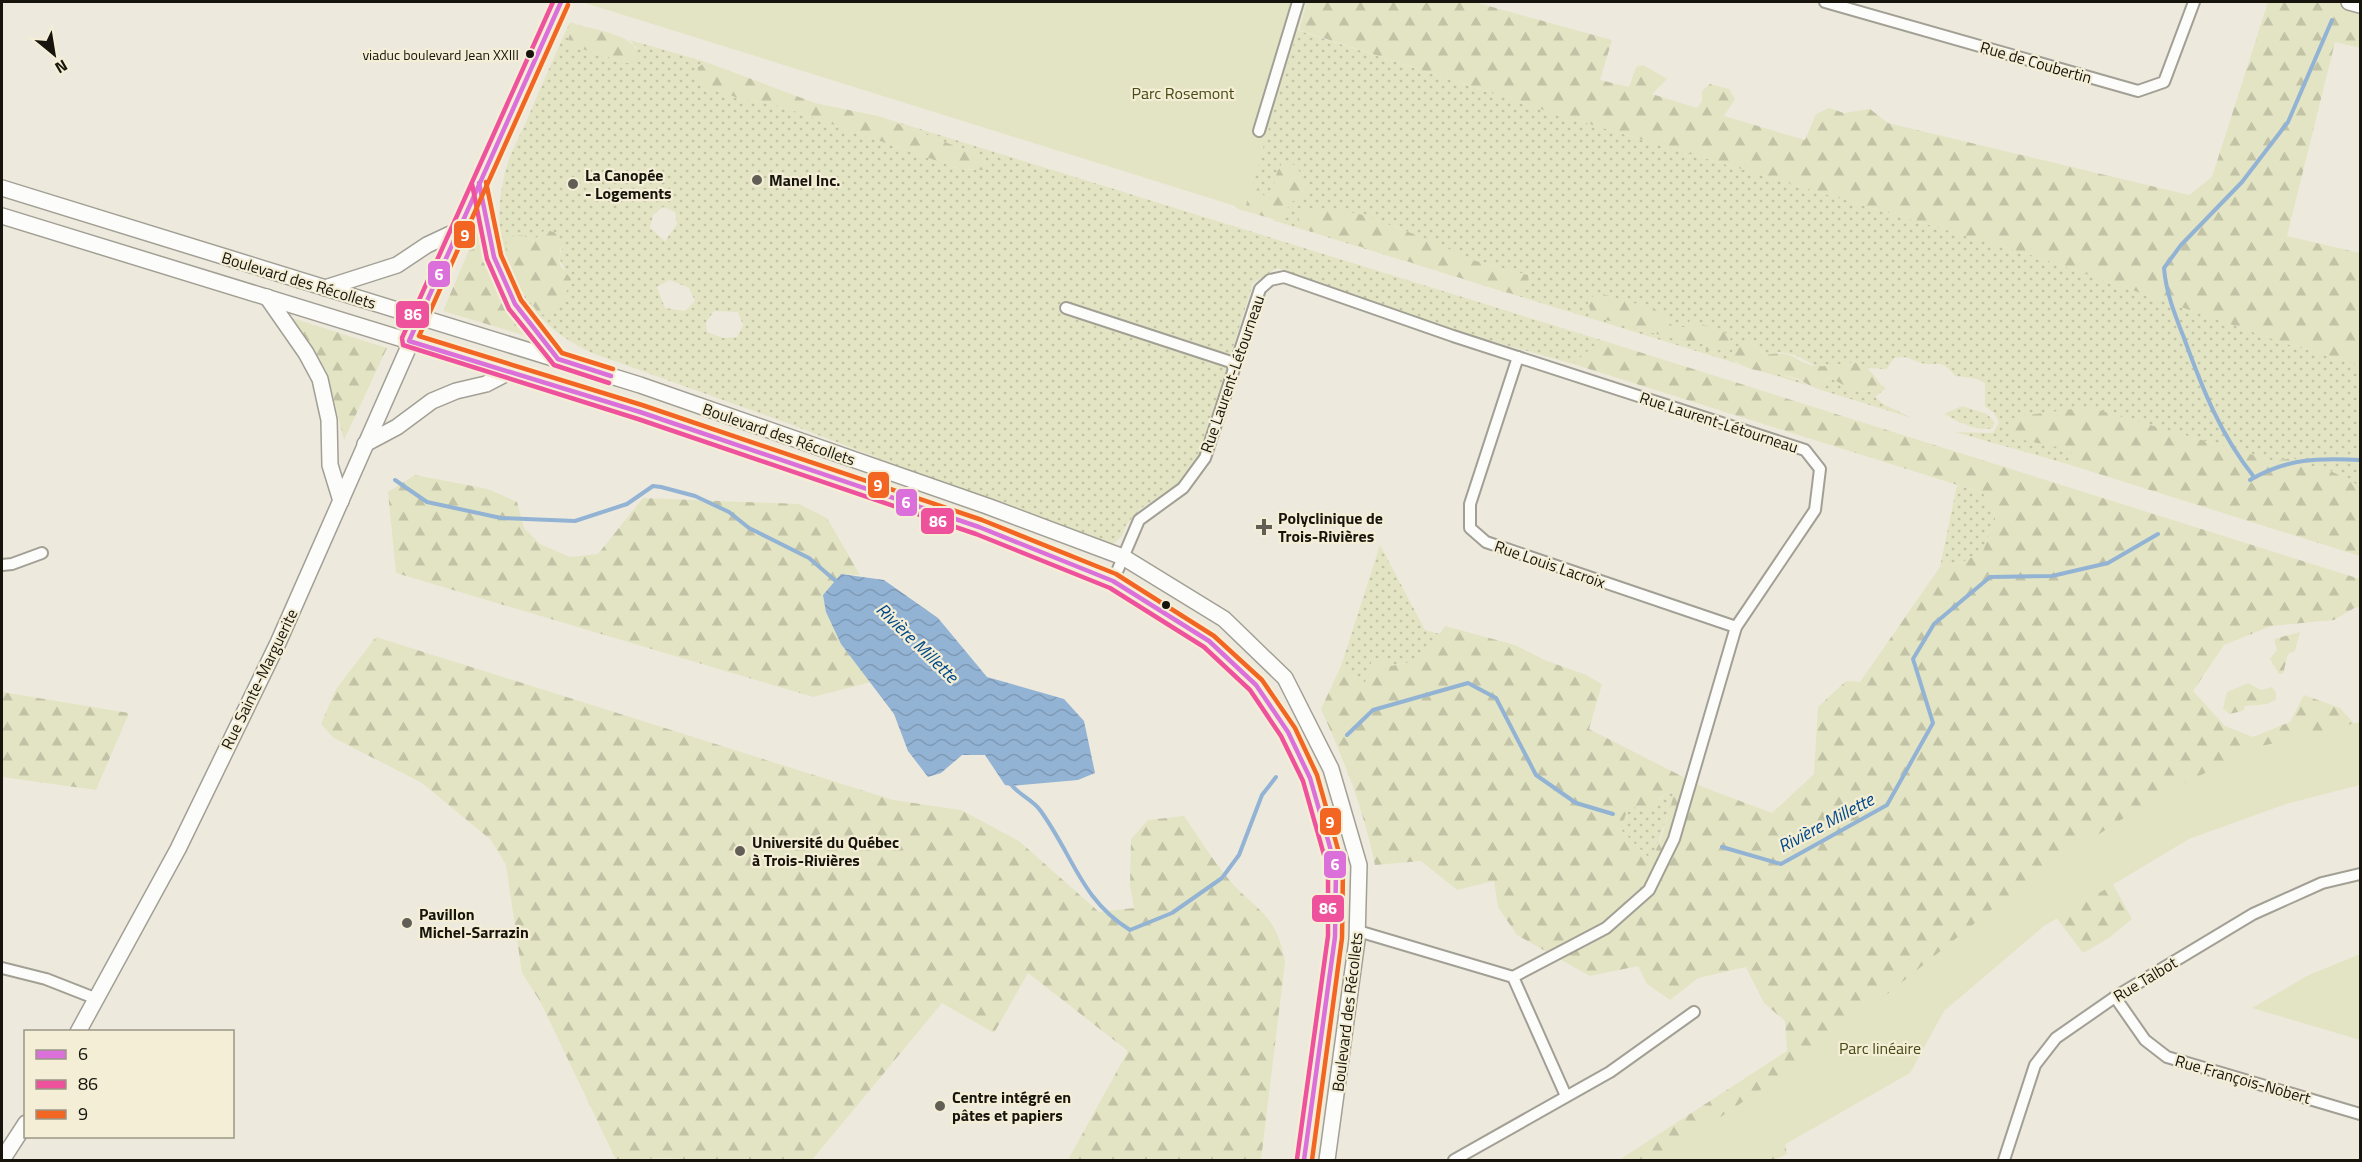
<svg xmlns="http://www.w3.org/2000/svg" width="2362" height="1162" font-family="'Titillium Web',sans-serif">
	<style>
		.grass { fill: url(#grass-dots); fill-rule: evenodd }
		.forest { fill: url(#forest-firs); fill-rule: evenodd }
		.park { fill: #e3e4c3 }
		.water { fill: url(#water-waves) }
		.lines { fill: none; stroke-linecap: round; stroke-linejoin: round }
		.stream { stroke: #93b3d4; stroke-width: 4 }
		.street-casing { stroke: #a29f95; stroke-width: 14 }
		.secondary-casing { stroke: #a29f95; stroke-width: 18 }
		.street { stroke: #fcfcfa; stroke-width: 10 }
		.secondary { stroke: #fcfcfa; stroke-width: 15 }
		.bus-1-casing { stroke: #f4eed6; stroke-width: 9 }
		.bus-2-casing { stroke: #f4eed6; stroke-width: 9 }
		.bus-3-casing { stroke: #f4eed6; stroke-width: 9 }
		.bus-1 { stroke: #dc70db; stroke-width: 4.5 }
		.bus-2 { stroke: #ef529d; stroke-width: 4.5 }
		.bus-3 { stroke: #f26522; stroke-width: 4.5 }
		.bus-dot { fill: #16140c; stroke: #f4eed6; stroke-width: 2 }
		.poi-dot { fill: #615f55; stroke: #f4eed6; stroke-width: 2 }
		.labels { text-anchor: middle; stroke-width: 4.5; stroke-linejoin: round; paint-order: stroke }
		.bus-label { font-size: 14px; fill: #16140c; stroke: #f4eed6; text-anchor: end }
		.street-label { font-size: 16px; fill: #16140c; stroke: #f4eed6 }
		.park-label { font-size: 16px; fill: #484b16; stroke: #f4eed6 }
		.poi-label { font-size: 16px; font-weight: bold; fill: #16140c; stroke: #f4eed6; text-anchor: start }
		.water-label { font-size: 18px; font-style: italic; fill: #004989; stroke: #f4eed6 }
		.line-badge { stroke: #f4eed6; stroke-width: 2 }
		.badge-label { font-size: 16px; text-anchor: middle; font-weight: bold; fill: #fff }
	</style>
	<defs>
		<pattern id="grass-dots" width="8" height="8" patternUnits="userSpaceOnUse" patternTransform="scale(1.5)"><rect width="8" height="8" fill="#e3e4c3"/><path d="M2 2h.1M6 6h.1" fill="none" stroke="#c2c3a6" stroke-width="1.8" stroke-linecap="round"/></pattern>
		<pattern id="forest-firs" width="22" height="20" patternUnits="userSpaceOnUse" patternTransform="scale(1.5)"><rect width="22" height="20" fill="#e3e4c3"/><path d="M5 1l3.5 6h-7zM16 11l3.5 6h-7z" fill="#c2c3a6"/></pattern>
		<pattern id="water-waves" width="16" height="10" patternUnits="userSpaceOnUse" patternTransform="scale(1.5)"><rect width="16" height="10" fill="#93b3d4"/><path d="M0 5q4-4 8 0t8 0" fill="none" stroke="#7e99b5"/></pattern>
	</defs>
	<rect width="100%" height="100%" fill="#edeadd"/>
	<!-- grass -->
	<g class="grass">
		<path d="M570 22 579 25 573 26 568 39 572 46 628 63 637 48 630 40 706 62 698 67V83L738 98 780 106 960 169 983 170 981 156 878 116 1601 340 1573 364 1460 332 1277 268 1253 283 1200 455 1181 483 1140 509 1126 525 1122 536 1112 545H1104L787 423 592 353C518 318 484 249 506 169 510 153 519 137 526 122 540 89 555 55 570 22ZM663 207 675 212 677 224 665 241 650 228 653 215ZM545 230 562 248 559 258 565 270 540 314 522 292 507 258 522 235 533 241ZM670 280 689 288 695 301 685 311 665 308 657 287ZM714 311 738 312 743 325 737 337 723 338 707 332 706 322Z"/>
		<path d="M1297 30 1556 114 2031 255 2290 345 2360 365V486L2325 468 2305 465 2293 458 2274 461 2114 415 2052 445 2072 450V461L2064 463 1955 432 1993 433 1999 422 1994 413 1985 406V383L1974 378 1955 376C1940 357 1937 367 1921 363 1907 359 1912 356 1894 358L1887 369 1866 368 1856 362 1818 367 1795 355 1780 352 1766 355 1750 342 1735 362C1758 372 1790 373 1809 386L1735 363 1272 220H1280L1290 203 1284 160 1277 172 1272 194 1264 196 1252 184ZM1332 208 1399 228 1469 259 1528 275 1297 223ZM1655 309 1674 327H1688L1690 321 1727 346 1714 352 1707 350 1702 343 1590 310Z"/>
		<path d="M1828 377C1845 385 1856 394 1876 391L1881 385 1886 388 1875 397 1883 404 1912 418 1818 389Z"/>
		<path d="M1962 406 1987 414 1994 422 1993 428C1976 432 1959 422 1944 414Z"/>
		<polygon points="1957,485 1983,493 1996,517 1983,551 1963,562 1940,567"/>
		<polygon points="1380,545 1425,630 1440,634 1421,660 1391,666 1364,685 1350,677 1341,666"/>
		<polygon points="1676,791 1652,861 1620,829 1629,806 1661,799 1665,794"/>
	</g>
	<!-- forest -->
	<g class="forest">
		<polygon points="1307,2 1474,2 1612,40 1600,80 1629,87 1636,67 1643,65 1667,79 1652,94 1697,108 1702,101 1702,91 1710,84 1729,89 1735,99 1724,116 1805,140 1816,114 1829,108 1844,113 1870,109 1888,123 2189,195 2212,177 2268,2 2343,2 2360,7 2360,48 2335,42 2287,236 2360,253 2360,365 2290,345 2031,255 1556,114 1299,30"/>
		<path d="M579 25C595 30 649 37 635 62L628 63 572 46 568 39 573 26Z"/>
		<polygon points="706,62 815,103 878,116 981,156 989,162 983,170 960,169 780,106 738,98 697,83 698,67"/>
		<polygon points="1284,160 1296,166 1311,190 1290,203 1280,221 1238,209 1228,200 1249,184 1255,184 1264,196 1272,194 1277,172"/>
		<polygon points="1311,208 1332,208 1363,215 1435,242 1469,259 1528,275 1529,285 1522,296 1505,292 1308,230 1297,223 1300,213"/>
		<path d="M481 222C489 273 498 297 530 337L443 311Z"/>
		<path d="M545 230 554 232 562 241 559 258 560 265 571 279 565 296 545 315 540 314C524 295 498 264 508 237L522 235 533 241Z"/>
		<polygon points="1603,294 1655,309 1674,327 1687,327 1690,320 1724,332 1731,338 1727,346 1714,352 1706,350 1702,343 1671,338 1596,317 1590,310 1587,298"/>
		<polygon points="292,318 387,348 344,440 327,372"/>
		<path d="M1601 340 2360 579V608L2356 607 2334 620 2271 626 2224 645 2193 691 2225 726 2253 737 2290 722 2304 695 2340 708 2359 729 2185 827 2108 875 2132 919 2109 938 2083 953 2055 916 1780 1117 1787 1154 1774 1160H1619L1787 1051 1785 1021 1764 1003 1746 967 1698 978 1670 1000 1647 984 1638 966 1590 976 1517 935 1498 907 1494 881 1457 890 1421 861 1375 865C1364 810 1344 760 1321 709L1341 666 1351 677 1364 685 1372 660 1383 656 1391 666 1421 660 1445 626 1515 645 1547 661 1584 674 1602 684 1589 729 1703 787 1772 813 1814 774 1818 707 1846 681 1860 682 1940 567 1963 562 1983 551 1996 517 1983 493 1573 364ZM1675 791 1661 839 1651 860 1620 829 1629 807 1648 809 1665 794Z"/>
		<path d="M1750 342 1766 355C1795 349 1793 362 1816 366 1825 368 1854 359 1862 364 1869 368 1877 379 1881 385L1876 391C1856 394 1845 385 1828 377L1818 389C1809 386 1801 379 1792 377 1773 372 1743 373 1730 355L1734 348Z"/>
		<polygon points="2088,407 2274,461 2293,458 2305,465 2325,468 2360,486 2360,556 2064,463 2072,461 2072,450 2023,440 2010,430 2011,419 2021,416"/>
		<polygon points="415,475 488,489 517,502 524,528 540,544 570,557 598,554 643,498 799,504 827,518 860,575 841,574 841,644 871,682 813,697 396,573 388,492"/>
		<polygon points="2300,632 2295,651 2288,654 2283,674 2279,674 2270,659 2277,650 2274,639"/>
		<path d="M376 637 893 800 961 810 1019 841 1099 912 1134 908 1130 886 1131 839 1148 820 1184 816C1198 836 1211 858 1227 877 1254 911 1276 910 1285 962L1261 1160H1068L1128 1051 1028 973 994 1033 942 1003 812 1160H697L666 1158 616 1160 540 1001 522 973 506 865 491 840 422 783 334 738 321 724 336 689Z"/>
		<polygon points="2248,683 2261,690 2272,687 2276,693 2276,700 2267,704 2245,706 2243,711 2229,714 2223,708 2227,692"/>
		<polygon points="2,692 129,713 96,790 2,777"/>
	</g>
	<!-- park -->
	<g class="park">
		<polygon points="582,2 1306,2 1245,209"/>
		<polygon points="2360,722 2360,785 2286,804 2189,839 2044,926 1944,1011 1910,1073 1758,1160 1657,1160 1812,1055 2032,877 2163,793 2262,746"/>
		<polygon points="2360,954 2360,1040 2252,1008 2309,975"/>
	</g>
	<!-- water -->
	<polygon class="water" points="841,574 884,580 938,618 987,677 1064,699 1084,721 1095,773 1078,780 1011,786 1005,785 985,755 962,755 941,773 928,777 908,751 894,714 841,644 826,612 823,595"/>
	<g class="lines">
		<!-- stream -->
		<g class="stream">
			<path d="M2254 477C2220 434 2203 390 2184 338 2175 315 2166 293 2164 268L2181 245 2242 182 2288 122 2332 20"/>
			<polyline points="395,480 427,502 501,518 575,521 627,504 653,486 661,487 695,496 729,512 749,528 809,558 838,583"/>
			<path d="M2250 480C2287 458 2319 458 2360 460"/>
			<polyline points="1347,735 1373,710 1468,683 1496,698 1536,775 1576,803 1613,814"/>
			<path d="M1010 783C1017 794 1032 799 1040 810 1073 855 1081 900 1130 930L1172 913 1222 878 1239 855 1262 795 1276 777"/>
			<polyline points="1722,847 1781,864 1887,805 1933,723 1913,659 1934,624 1990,577 2052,576 2108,563 2158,534"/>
		</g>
		<!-- street casing -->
		<g class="street-casing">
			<g id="street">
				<polyline points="1825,2 2138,91 2164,82 2194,2"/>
				<polyline points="1259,131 1298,2"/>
				<polyline points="1066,308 1234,363 1233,367"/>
				<polyline points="1518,357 1470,504 1470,528 1486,542 1736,627"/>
				<polyline points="2,565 12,564 42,553"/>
				<polyline points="1113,581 1139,520 1183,488 1205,458 1260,289 1270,280 1284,277 1453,336 1805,450 1820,469 1815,510 1736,627 1674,839 1649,890 1606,928 1513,977 1358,931"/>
				<polyline points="2,968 46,979 97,999"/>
				<polyline points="1513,977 1566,1096"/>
				<polyline points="2115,997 2145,1040 2167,1057 2360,1114"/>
				<polyline points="1454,1160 1610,1072 1694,1012"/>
				<polyline points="2004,1160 2035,1065 2056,1038 2115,997 2253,914 2322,883 2360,874"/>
			</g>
		</g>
		<!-- secondary casing -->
		<g class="secondary-casing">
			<g id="secondary">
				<polyline points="2349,2 2360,5"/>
				<polyline points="479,183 494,257 502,277 515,304 558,359"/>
				<polyline points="2,188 640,385 987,506 1123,557 1224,619 1285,678 1331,769 1359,865 1357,940 1327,1160"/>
				<polyline points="2,216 640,412 979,527 1113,581 1209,641 1256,685 1288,732 1310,778 1336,868 1335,937 1304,1160"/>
				<polyline points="325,288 397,265 427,245 459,230"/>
				<polyline points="267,297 306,353 320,379 329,420 330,465 341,501"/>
				<polyline points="365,444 397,427 432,401 456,391 486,384 509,372"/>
				<polyline points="78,1032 178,849 278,643 561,2"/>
				<polyline points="2,1160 26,1123"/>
			</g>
		</g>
		<!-- street -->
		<use href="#street" class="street"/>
		<!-- secondary -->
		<use href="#secondary" class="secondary"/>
		<!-- bus-1 casing -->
		<g class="bus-1-casing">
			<g id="bus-1">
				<polyline points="561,2 409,341 640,412 979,527 1113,581 1209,641 1256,685 1288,732 1310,778 1336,868 1335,937 1304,1160"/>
				<polyline points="479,183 494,257 515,304 558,359 611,376"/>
			</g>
		</g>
		<!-- bus-2 casing -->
		<g class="bus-2-casing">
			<g id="bus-2">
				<polyline points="553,2 402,338 403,345 638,419 976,534 1110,588 1204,647 1250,690 1281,736 1303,781 1328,869 1328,936 1297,1159"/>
				<polyline points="472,184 487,259 509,309 554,365 609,383"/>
			</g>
		</g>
		<!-- bus-3 casing -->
		<g class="bus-3-casing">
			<g id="bus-3">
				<polyline points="568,5 419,336 642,405 982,520 1116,574 1214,636 1262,680 1295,728 1317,775 1343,867 1342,938 1312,1160"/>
				<polyline points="486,182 501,255 521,300 562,353 613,369"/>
			</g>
		</g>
		<!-- bus-1 -->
		<use href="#bus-1" class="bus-1"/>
		<!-- bus-2 -->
		<use href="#bus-2" class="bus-2"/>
		<!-- bus-3 -->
		<use href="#bus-3" class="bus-3"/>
	</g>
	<!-- markers -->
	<g class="bus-dot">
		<circle cx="530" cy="54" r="5"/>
		<circle cx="1166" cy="605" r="5"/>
	</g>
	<g class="poi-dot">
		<circle cx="757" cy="180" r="6"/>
		<circle cx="573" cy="184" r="6"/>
		<path d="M1261 518h6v6h6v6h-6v6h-6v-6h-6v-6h6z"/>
		<circle cx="740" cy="851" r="6"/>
		<circle cx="407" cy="923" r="6"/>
		<circle cx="940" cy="1106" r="6"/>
	</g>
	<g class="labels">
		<!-- bus labels -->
		<g class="bus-label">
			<text x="519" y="60">viaduc boulevard Jean XXIII</text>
		</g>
		<!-- street labels -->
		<g class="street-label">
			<text transform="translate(2036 62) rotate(16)" y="6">Rue de Coubertin</text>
			<text transform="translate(299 280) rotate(17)" y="6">Boulevard des Récollets</text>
			<text transform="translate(1232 374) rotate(-71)" y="6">Rue Laurent-Létourneau</text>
			<text transform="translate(1719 422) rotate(18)" y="6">Rue Laurent-Létourneau</text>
			<text transform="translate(779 434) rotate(19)" y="6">Boulevard des Récollets</text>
			<text transform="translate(1550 564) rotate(19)" y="6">Rue Louis Lacroix</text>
			<text transform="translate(259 679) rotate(-64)" y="6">Rue Sainte-Marguerite</text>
			<text transform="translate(2145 979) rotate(-31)" y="6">Rue Talbot</text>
			<text transform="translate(1347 1012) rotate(-83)" y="6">Boulevard des Récollets</text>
			<text transform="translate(2243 1079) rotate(16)" y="6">Rue François-Nobert</text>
		</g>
		<!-- park labels -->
		<g class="park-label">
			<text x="1183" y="99">Parc Rosemont</text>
			<text x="1880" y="1054">Parc linéaire</text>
		</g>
		<!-- poi labels -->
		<g class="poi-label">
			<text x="585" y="181">La Canopée<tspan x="585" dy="18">- Logements</tspan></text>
			<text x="769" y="186">Manel Inc.</text>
			<text x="1278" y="524">Polyclinique de<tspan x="1278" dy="18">Trois-Rivières</tspan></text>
			<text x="752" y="848">Université du Québec<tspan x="752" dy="18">à Trois-Rivières</tspan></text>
			<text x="419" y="920">Pavillon<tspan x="419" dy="18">Michel-Sarrazin</tspan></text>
			<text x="952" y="1103">Centre intégré en<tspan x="952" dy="18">pâtes et papiers</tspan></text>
		</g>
		<!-- water labels -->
		<g class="water-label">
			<text transform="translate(917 643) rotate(44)" y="6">Rivière Millette</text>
			<text transform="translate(1826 823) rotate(-28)" y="6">Rivière Millette</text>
		</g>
	</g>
	<g class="line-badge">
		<rect x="453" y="220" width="23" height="29" rx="6" fill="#f26522"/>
		<rect x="427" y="260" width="24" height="28" rx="6" fill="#dc70db"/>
		<rect x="395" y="300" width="35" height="29" rx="6" fill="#ef529d"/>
		<rect x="867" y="471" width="23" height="28" rx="6" fill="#f26522"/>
		<rect x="895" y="488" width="23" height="29" rx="6" fill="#dc70db"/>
		<rect x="920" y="507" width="35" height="28" rx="6" fill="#ef529d"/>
		<rect x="1319" y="807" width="23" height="29" rx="6" fill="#f26522"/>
		<rect x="1323" y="850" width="24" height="29" rx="6" fill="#dc70db"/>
		<rect x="1311" y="894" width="34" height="29" rx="6" fill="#ef529d"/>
	</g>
	<g class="badge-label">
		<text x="465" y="241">9</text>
		<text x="439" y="280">6</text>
		<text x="413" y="320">86</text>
		<text x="878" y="491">9</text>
		<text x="906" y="508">6</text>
		<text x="938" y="527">86</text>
		<text x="1330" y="828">9</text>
		<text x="1335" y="870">6</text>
		<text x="1328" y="914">86</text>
	</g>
	<!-- border -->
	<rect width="2362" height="1162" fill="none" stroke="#16140c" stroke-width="6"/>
	<!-- legend -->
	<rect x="24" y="1030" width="210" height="108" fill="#f4eed6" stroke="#9b9785" stroke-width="1.5"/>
	<rect x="36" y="1050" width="30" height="9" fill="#dc70db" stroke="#9b9785" stroke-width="1.5"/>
	<text x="78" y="1060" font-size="18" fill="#16140c">6</text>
	<rect x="36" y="1080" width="30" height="9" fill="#ef529d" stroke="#9b9785" stroke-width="1.5"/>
	<text x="78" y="1090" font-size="18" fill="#16140c">86</text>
	<rect x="36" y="1110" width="30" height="9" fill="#f26522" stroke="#9b9785" stroke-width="1.5"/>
	<text x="78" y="1120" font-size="18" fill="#16140c">9</text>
	<!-- north arrow -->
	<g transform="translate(54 54) rotate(150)" stroke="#f4eed6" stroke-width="4.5" paint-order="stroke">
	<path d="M0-4.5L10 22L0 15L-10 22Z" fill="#16140c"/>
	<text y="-9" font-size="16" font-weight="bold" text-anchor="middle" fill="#16140c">N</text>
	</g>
</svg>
